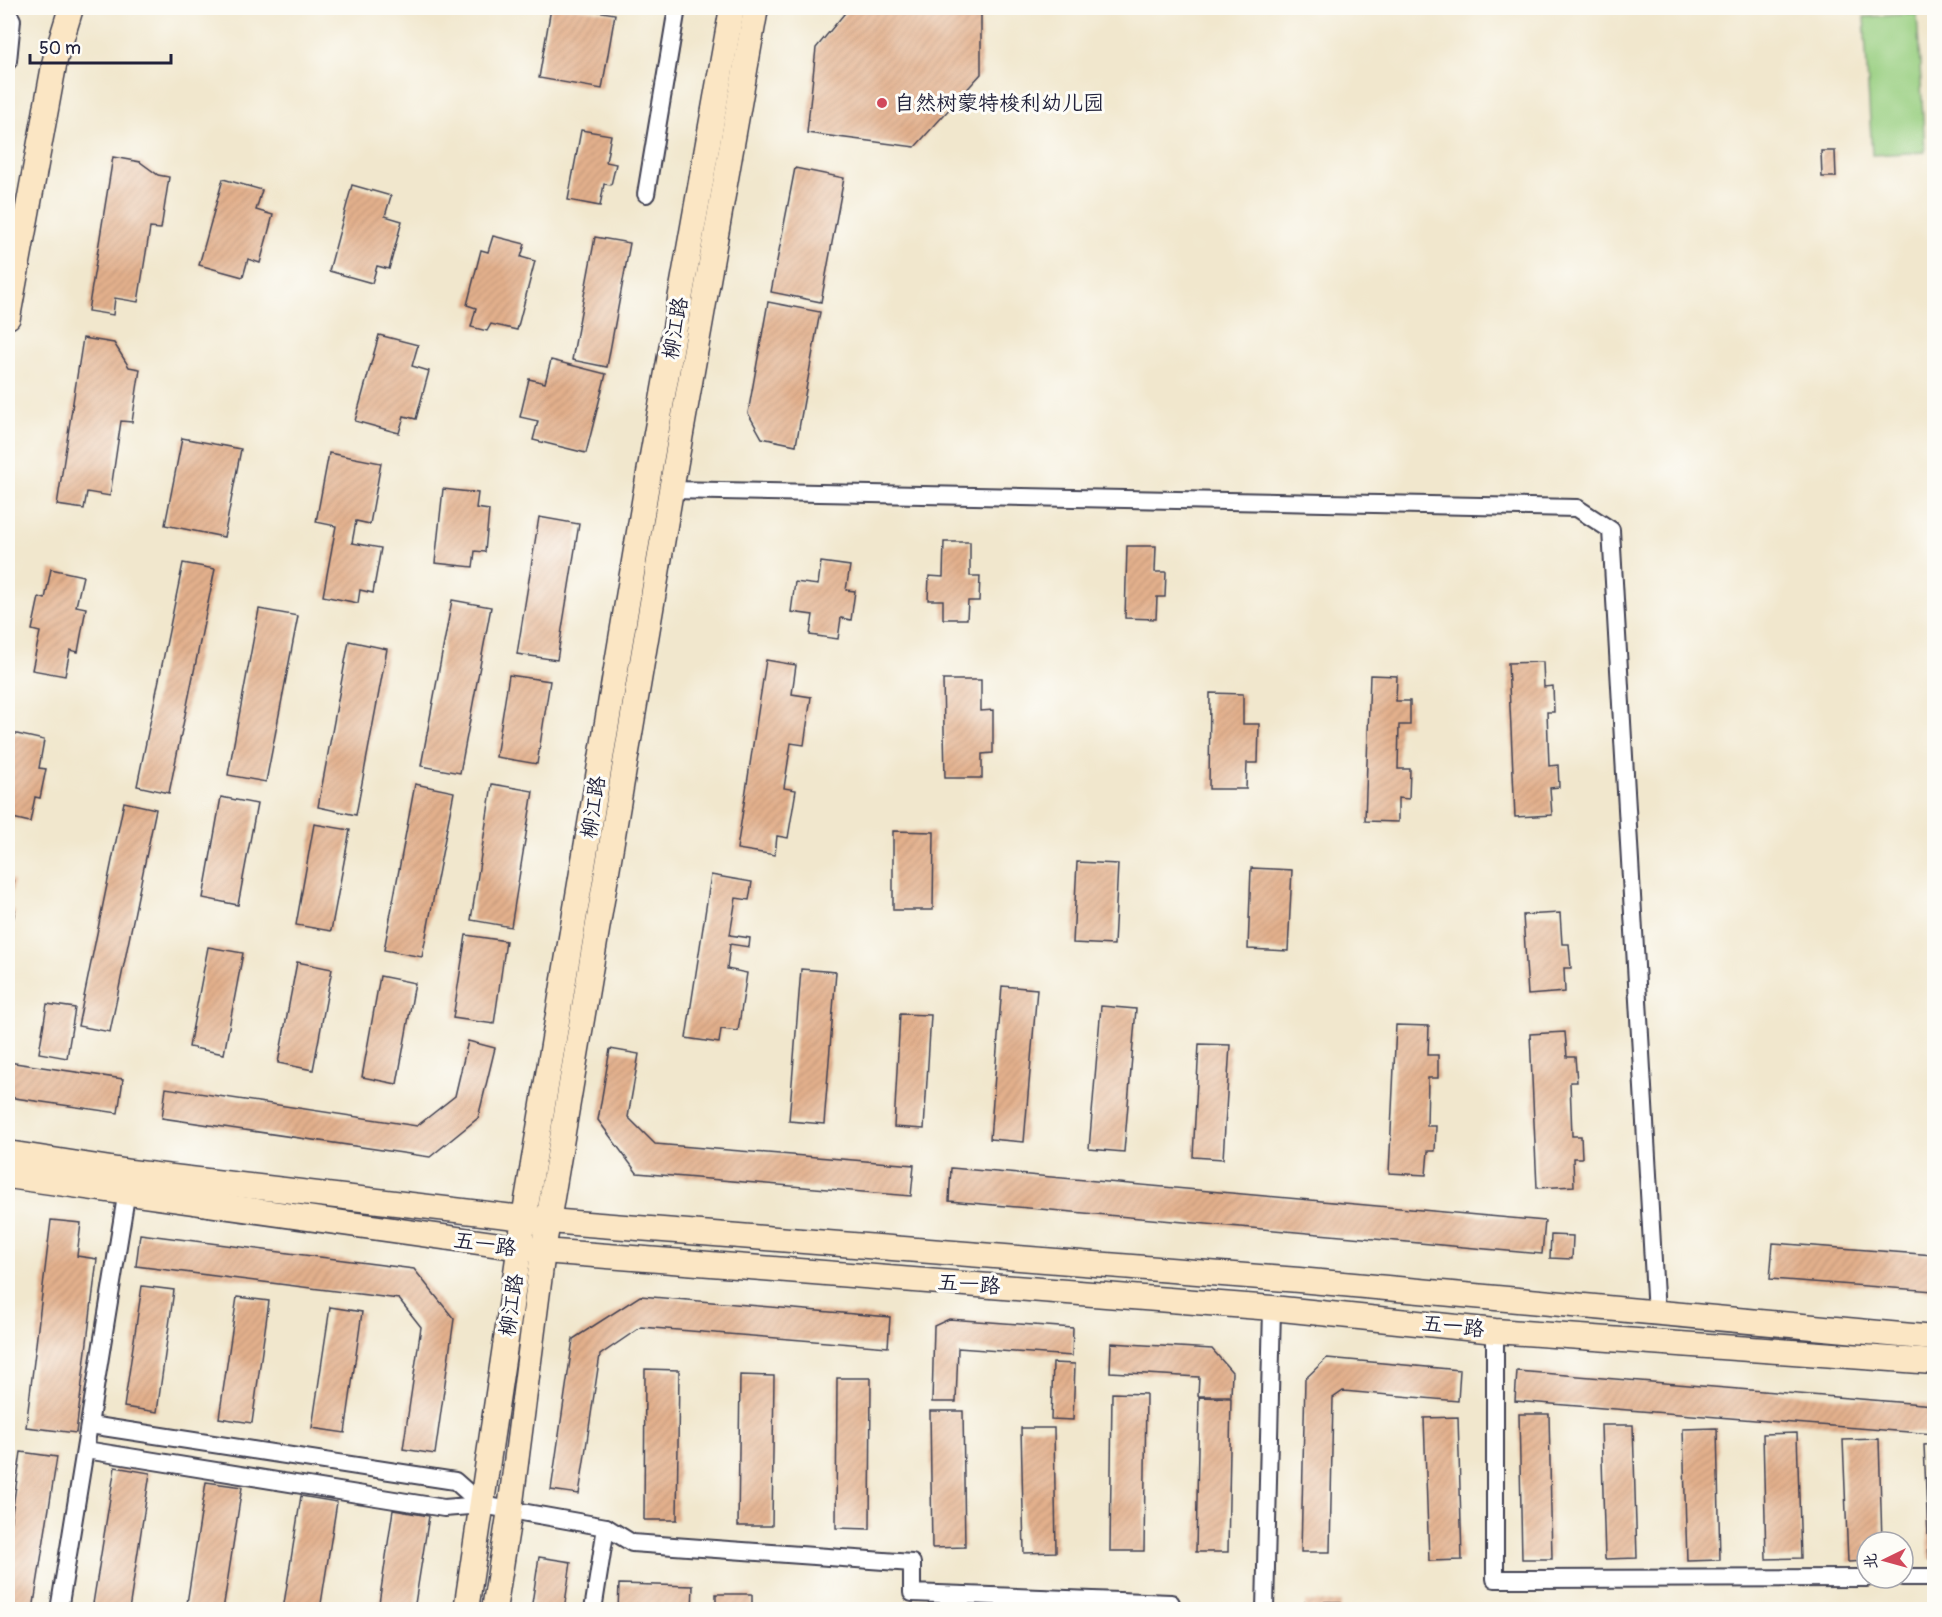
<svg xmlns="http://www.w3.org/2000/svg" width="1942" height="1617" font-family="Pangolin,'LXGW WenKai TC',sans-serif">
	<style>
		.green { fill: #99cf81; stroke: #5e785e; stroke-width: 1.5 }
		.building { fill: url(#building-hatch) }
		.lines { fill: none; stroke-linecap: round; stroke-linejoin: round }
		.street-casing { stroke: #414051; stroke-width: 20 }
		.secondary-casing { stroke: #414051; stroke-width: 27 }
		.street { stroke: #fff; stroke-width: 16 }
		.secondary { stroke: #fbe6c4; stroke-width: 24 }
		.poi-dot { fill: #d1495b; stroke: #fdfcf7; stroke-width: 2 }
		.labels { text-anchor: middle; stroke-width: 6; stroke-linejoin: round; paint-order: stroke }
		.poi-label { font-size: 21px; fill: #22223b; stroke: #fdfcf7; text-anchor: start }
		.street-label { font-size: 21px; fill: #22223b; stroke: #fdfcf7 }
	</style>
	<defs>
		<pattern id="building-hatch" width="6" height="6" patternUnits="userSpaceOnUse" patternTransform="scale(1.5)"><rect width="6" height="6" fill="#e3b08c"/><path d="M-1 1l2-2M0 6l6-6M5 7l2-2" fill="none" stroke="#c2977a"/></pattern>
	</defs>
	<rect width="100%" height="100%" fill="#fdfcf7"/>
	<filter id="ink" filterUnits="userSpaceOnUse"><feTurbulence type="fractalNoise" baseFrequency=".0167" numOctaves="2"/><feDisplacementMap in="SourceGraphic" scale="12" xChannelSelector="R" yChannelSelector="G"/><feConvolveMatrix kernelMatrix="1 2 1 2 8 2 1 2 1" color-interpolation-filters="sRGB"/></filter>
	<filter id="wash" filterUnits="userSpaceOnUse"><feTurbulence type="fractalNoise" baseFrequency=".008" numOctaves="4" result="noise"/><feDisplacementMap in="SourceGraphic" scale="24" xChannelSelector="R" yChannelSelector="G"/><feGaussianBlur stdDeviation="1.35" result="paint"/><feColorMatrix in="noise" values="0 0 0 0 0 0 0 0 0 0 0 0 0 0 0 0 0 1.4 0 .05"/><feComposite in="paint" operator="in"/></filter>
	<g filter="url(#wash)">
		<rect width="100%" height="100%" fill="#f1e7cd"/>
		<!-- green -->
		<polygon class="green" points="1917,14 1925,152 1872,155 1864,17"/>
		<g id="blocks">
			<!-- building -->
			<g class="building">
				<polygon points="551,8 578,8 615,14 602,89 539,78"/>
				<polygon points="849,8 981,8 981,74 915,147 807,133 816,48"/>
				<polygon points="581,130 611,135 606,162 616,164 611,185 604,184 600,206 568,200"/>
				<polygon points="1821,151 1835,151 1836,177 1822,177"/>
				<polygon points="113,157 140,162 158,175 169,177 161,229 150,228 138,302 115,298 113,315 88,311"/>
				<polygon points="795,168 844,178 821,302 771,292"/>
				<polygon points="223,179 262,190 256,210 273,215 260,263 248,259 243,277 199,265"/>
				<polygon points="352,185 391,196 385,216 402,221 389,269 377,266 372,283 329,271"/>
				<polygon points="493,236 525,244 521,257 535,261 517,330 491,324 487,331 471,327 476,308 467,305 481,250 488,252"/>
				<polygon points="595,237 630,243 607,367 572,360"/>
				<polygon points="768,302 820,312 796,445 762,438 748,413"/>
				<polygon points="379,335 418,345 412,366 429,371 416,419 404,416 399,433 355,421"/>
				<polygon points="83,338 114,343 129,367 140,369 132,422 121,421 110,496 87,492 84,509 57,505"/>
				<polygon points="551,360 606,374 586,453 533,440 538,421 520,417 529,379 545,383"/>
				<polygon points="182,438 241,449 224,537 165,525"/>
				<polygon points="329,453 381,463 370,524 356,521 352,543 381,548 373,593 360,590 358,603 323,596 336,526 316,522"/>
				<polygon points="443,489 478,493 476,508 489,510 485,552 475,551 473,567 435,563"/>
				<polygon points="539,517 579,524 557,660 517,654"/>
				<polygon points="944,542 970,542 970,576 980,576 979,601 968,601 967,619 943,619 943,600 928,600 929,576 943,577"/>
				<polygon points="1127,546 1156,546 1155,572 1166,572 1165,597 1157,597 1156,619 1125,618"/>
				<polygon points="821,562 850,566 846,590 855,591 851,620 841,618 838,639 810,635 813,615 791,612 795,582 818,585"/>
				<polygon points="183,563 215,569 169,793 137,786"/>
				<polygon points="51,569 83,576 76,606 86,608 78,652 70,650 65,676 32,670 40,632 32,630 39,597 45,599"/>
				<polygon points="452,600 491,607 460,773 421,766"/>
				<polygon points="259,609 298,616 266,782 228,775"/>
				<polygon points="349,641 387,649 356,815 318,807"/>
				<polygon points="766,660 796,665 792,694 811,697 804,745 791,743 784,788 796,790 788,838 777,836 775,855 737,849"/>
				<polygon points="1543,662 1544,687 1553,686 1554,712 1547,712 1549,766 1558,765 1559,787 1550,788 1552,815 1515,817 1508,663"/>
				<polygon points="509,675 550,681 537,764 496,757"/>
				<polygon points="1370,675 1397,676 1396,701 1410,701 1410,725 1399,725 1398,769 1410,769 1409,799 1398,798 1398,822 1365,821"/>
				<polygon points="943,680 981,680 981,711 993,710 993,753 982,754 982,778 945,778"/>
				<polygon points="1210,693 1243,694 1243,724 1259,724 1258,763 1247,763 1246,789 1209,789"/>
				<polygon points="8,732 44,740 39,768 46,769 40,798 35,797 30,822 8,817"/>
				<polygon points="415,784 454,792 422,957 384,950"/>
				<polygon points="492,784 533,791 511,927 471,920"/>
				<polygon points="221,797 257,804 238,905 203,898"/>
				<polygon points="124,802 156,809 110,1032 78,1026"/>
				<polygon points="314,824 350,830 331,931 296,925"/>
				<polygon points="893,831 934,832 933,910 893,910"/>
				<polygon points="1077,862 1118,864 1114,945 1073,943"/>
				<polygon points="1251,868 1292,870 1288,951 1248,949"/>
				<polygon points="711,875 752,882 749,900 736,898 730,935 750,938 749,947 730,944 727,969 747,973 738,1031 721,1029 719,1043 686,1038"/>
				<polygon points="8,879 14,881 9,905 8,905"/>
				<polygon points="8,908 15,910 9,941 8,941"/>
				<polygon points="1560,913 1562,944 1569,944 1571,968 1564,968 1565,992 1528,995 1523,915"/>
				<polygon points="466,935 506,941 494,1024 453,1018"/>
				<polygon points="208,947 243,953 224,1054 189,1047"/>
				<polygon points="297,962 332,969 313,1070 278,1063"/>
				<polygon points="801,969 836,972 824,1124 789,1121"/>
				<polygon points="380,976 415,983 397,1084 362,1077"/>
				<polygon points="1002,986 1037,989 1024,1142 990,1139"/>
				<polygon points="47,1004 75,1008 67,1058 39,1053"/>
				<polygon points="1101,1006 1136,1009 1124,1152 1089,1149"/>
				<polygon points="900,1014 931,1015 924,1129 894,1127"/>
				<polygon points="1396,1025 1429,1026 1428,1055 1438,1055 1438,1078 1428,1078 1427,1126 1436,1126 1435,1151 1428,1151 1426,1175 1389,1173"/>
				<polygon points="1565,1032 1567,1057 1575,1057 1577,1082 1570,1082 1572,1136 1581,1136 1582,1158 1573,1158 1574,1186 1537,1188 1530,1034"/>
				<polygon points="468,1041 495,1048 478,1118 430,1157 162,1118 166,1088 417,1126 455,1096"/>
				<polygon points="1199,1044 1230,1045 1223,1159 1193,1157"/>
				<polygon points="610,1049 639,1054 628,1117 655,1144 914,1165 911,1196 637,1173 598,1120"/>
				<polygon points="8,1062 123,1079 118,1113 8,1097"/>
				<polygon points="951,1168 1545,1221 1542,1254 949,1201"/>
				<polygon points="51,1220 81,1223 77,1256 97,1259 76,1433 26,1427"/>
				<polygon points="140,1234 414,1269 454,1319 435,1454 403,1449 421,1327 399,1299 136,1266"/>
				<polygon points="1551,1235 1573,1236 1572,1259 1550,1258"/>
				<polygon points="1773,1243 1934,1255 1934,1291 1770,1279"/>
				<polygon points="142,1286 174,1290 157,1412 124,1407"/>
				<polygon points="640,1296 890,1317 888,1347 641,1327 600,1355 579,1494 551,1490 573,1339"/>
				<polygon points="237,1297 269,1301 252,1423 219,1418"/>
				<polygon points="330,1307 362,1312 345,1433 312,1428"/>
				<polygon points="949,1319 1073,1328 1072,1356 958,1348 956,1402 932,1402 934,1326"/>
				<polygon points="1111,1343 1212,1349 1232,1372 1231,1396 1198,1396 1199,1377 1110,1372"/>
				<polygon points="1327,1358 1460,1370 1458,1401 1343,1391 1333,1398 1330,1552 1301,1552 1305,1379"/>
				<polygon points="1053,1363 1075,1364 1073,1420 1051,1419"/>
				<polygon points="645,1369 679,1370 677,1520 644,1520"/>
				<polygon points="1517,1371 1934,1405 1934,1434 1515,1401"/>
				<polygon points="740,1375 774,1376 772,1526 738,1526"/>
				<polygon points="837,1378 871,1378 870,1529 836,1528"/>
				<polygon points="1112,1393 1146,1394 1144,1551 1110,1551"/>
				<polygon points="1199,1397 1231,1398 1228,1552 1196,1552"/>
				<polygon points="930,1411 963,1411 965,1547 932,1548"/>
				<polygon points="1519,1414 1549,1414 1552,1559 1522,1559"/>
				<polygon points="1458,1417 1462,1560 1429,1561 1424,1418"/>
				<polygon points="1601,1425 1633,1425 1637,1558 1605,1559"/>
				<polygon points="1021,1428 1054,1428 1056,1552 1024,1553"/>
				<polygon points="1717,1428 1720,1560 1687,1561 1683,1429"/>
				<polygon points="1797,1433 1801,1558 1766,1559 1763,1434"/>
				<polygon points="1879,1439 1882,1542 1867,1542 1867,1561 1848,1562 1843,1440"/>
				<polygon points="1934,1444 1934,1559 1929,1559 1924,1445"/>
				<polygon points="21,1452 57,1457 33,1610 8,1610 8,1540"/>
				<polygon points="115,1467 150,1473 129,1610 92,1610"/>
				<polygon points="206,1482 242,1487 223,1610 186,1610"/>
				<polygon points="301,1496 337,1502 320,1610 283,1610"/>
				<polygon points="393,1510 429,1516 414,1610 378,1610"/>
				<polygon points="539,1557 571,1562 564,1610 531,1610"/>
				<polygon points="619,1584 693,1586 692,1610 618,1610"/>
				<rect x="716" y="1594" width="36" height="16"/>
				<rect x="1305" y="1602" width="36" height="8"/>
				<rect x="833" y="1607" width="36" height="3"/>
			</g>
		</g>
	</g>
	<g filter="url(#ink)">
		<use href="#blocks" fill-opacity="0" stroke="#414051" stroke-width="1.5"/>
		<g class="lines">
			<!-- street casing -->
			<g class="street-casing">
				<g id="street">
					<polyline points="8,13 12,20 8,61"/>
					<polyline points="646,194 677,8"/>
					<polyline points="671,490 1577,508 1611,530 1656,1314"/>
					<polyline points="1495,1331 1495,1579 1867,1578"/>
					<polyline points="90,1425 455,1481 482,1505 606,1527 632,1543 912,1563 912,1593 1171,1603 1171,1610"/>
					<polyline points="86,1450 444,1508 482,1505"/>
					<polyline points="1903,1577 1934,1577"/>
					<polyline points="59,1610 128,1184"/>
					<polyline points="593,1610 606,1527"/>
					<polyline points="1265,1610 1272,1308"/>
				</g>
			</g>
			<!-- secondary casing -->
			<g class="secondary-casing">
				<g id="secondary">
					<polyline points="8,317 55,60 71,8"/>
					<polyline points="8,1153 130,1172 549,1221 1299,1280 1934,1338"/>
					<polyline points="8,1176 543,1251 1272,1308 1495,1331 1934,1362"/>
					<polyline points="466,1610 524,1218 646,490 732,8"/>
					<polyline points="494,1610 510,1510 543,1251 671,490 756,8"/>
				</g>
			</g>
			<!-- street -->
			<use href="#street" class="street"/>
			<!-- secondary -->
			<use href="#secondary" class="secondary"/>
		</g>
	</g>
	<!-- markers -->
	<circle class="poi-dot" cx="882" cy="103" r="6"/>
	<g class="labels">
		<!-- poi labels -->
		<g class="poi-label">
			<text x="894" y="110">自然树蒙特梭利幼儿园</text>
		</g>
		<!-- street labels -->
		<g class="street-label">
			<text transform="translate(675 328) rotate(-80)" y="7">柳江路</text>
			<text transform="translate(593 807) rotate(-81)" y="7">柳江路</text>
			<text transform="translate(485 1244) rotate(8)" y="7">五一路</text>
			<text transform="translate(969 1284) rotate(4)" y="7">五一路</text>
			<text transform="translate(511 1305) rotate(-82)" y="7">柳江路</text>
			<text transform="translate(1453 1326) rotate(6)" y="7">五一路</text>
		</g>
	</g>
	<!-- margin -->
	<rect width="1942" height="1617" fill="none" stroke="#fdfcf7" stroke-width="30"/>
	<!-- north arrow -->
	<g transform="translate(1885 1560) rotate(265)"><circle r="28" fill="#fdfcf7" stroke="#a5a5ac" stroke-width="1.5"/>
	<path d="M0-4.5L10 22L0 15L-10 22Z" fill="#d1495b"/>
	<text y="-9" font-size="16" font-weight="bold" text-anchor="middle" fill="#22223b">北</text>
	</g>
	<!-- scale -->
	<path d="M30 54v9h141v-9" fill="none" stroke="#22223b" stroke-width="3"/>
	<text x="39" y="54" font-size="18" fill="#22223b" stroke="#fdfcf7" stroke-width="4.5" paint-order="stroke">50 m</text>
</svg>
